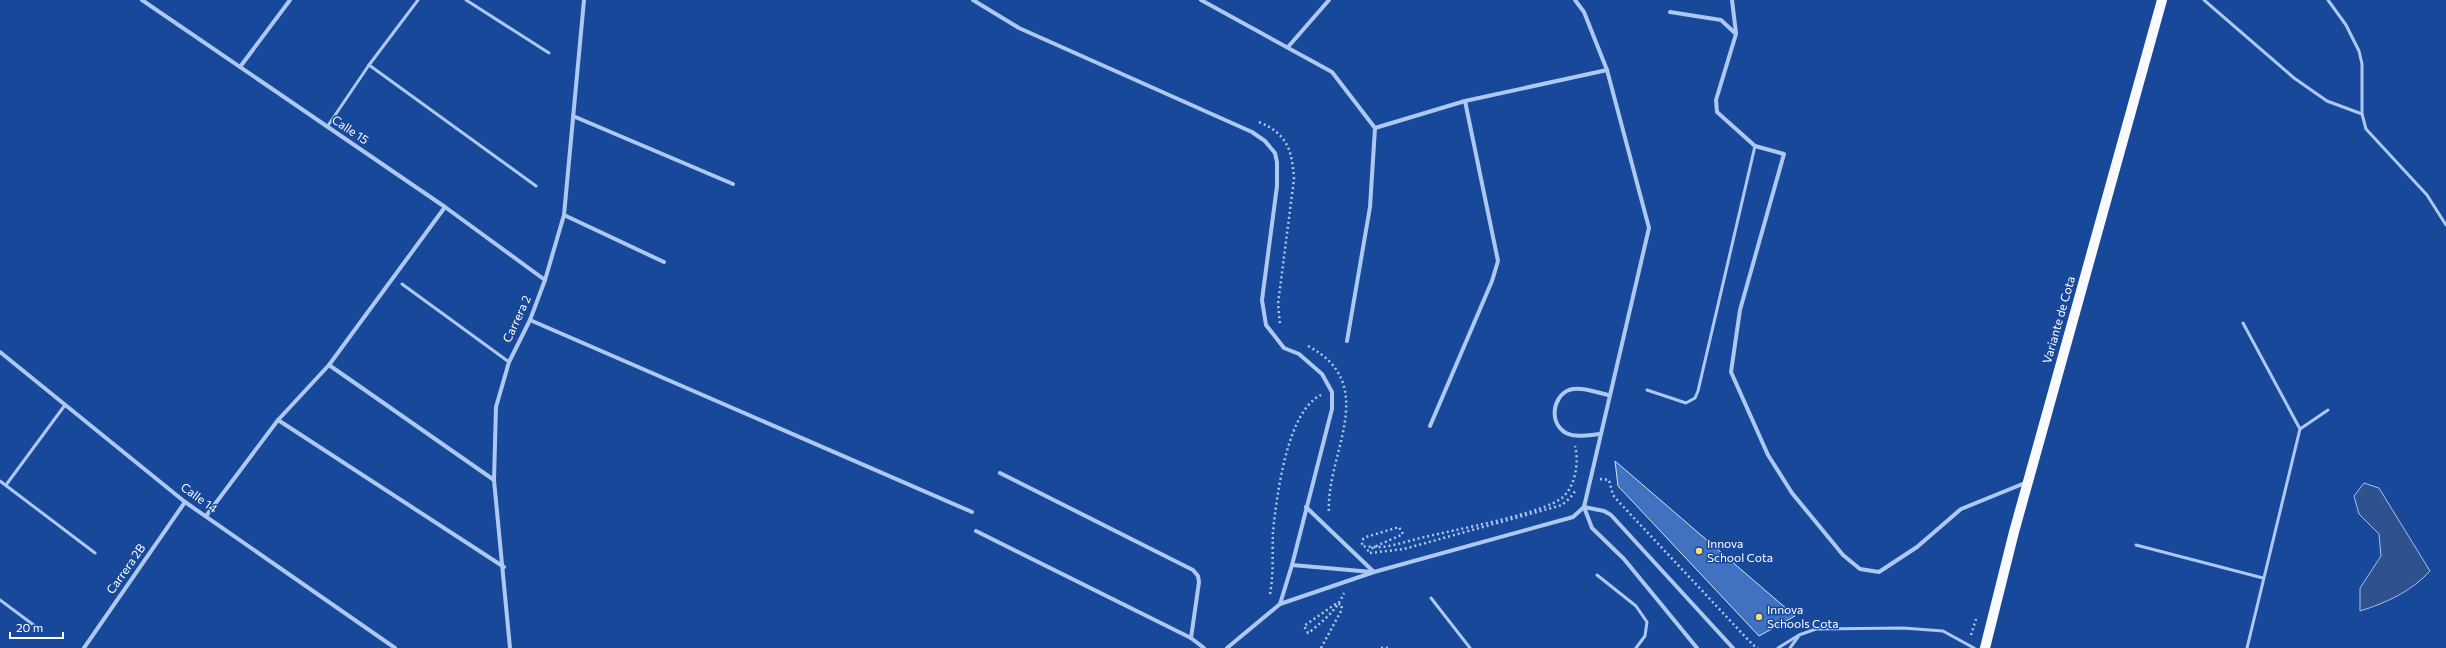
<svg xmlns="http://www.w3.org/2000/svg" width="2446" height="648" font-family="Commissioner,sans-serif">
	<style>
		.water { fill: #2f518e; stroke: #a0c2f4 }
		.building { fill: #4171c1; stroke: #d5e4fc }
		.lines { fill: none; stroke-linecap: round; stroke-linejoin: round }
		.path { stroke: #adc8f1; stroke-width: 2.5; stroke-dasharray: 2 3; stroke-linecap: butt }
		.lane { stroke: #adc8f1; stroke-width: 3 }
		.street { stroke: #adc8f1; stroke-width: 4 }
		.primary { stroke: #f8faff; stroke-width: 10 }
		.poi-dot { fill: #ffde6e; stroke: #18489a; stroke-width: 1.5 }
		.labels { text-anchor: middle; stroke-width: 3; stroke-linejoin: round; paint-order: stroke }
		.street-label { font-size: 12px; fill: #fff; stroke: #18489a }
		.poi-label { font-size: 12px; fill: #fff; stroke: #18489a; text-anchor: start }
	</style>
	<rect width="100%" height="100%" fill="#18489a"/>
	<!-- water -->
	<path class="water" d="M2364 483 2379 488 2430 571C2412 591 2386 603 2360 611V588L2381 556 2379 534 2359 514 2354 496Z"/>
	<!-- building -->
	<polygon class="building" points="1615,461 1795,616 1759,636 1618,486"/>
	<g class="lines">
		<!-- path -->
		<g class="path">
			<path d="M1259 122C1287 134 1292 149 1294 179L1278 304 1280 324"/>
			<path d="M1308 346C1382 385 1325 455 1329 513"/>
			<polyline points="1600,479 1609,480 1613,495 1618,501 1753,645 1758,648"/>
			<path d="M1367 551C1379 544 1391 540 1403 534L1399 527 1366 537 1362 540V546C1369 547 1376 547 1383 547 1397 545 1411 540 1425 537 1452 530 1544 514 1563 497 1576 485 1579 461 1575 446"/>
			<polyline points="1370,553 1404,549 1562,505 1570,498 1576,490"/>
			<path d="M1270 594C1274 574 1272 551 1273 531 1277 495 1287 411 1321 395"/>
			<polyline points="1971,635 1976,619"/>
			<path d="M1321 648 1341 611 1342 605 1337 603 1304 626 1308 633 1311 631C1326 618 1336 611 1344 593"/>
			<polyline points="1381,648 1391,648"/>
		</g>
		<!-- lane -->
		<g class="lane">
			<polyline points="466,0 549,53"/>
			<polyline points="2204,0 2294,78 2327,101 2362,114"/>
			<polyline points="2328,0 2346,25 2359,51 2362,64 2362,114 2366,129 2427,195 2446,225"/>
			<polyline points="369,65 536,186"/>
			<polyline points="327,127 369,65 418,0"/>
			<polyline points="402,284 509,362"/>
			<polyline points="2243,323 2300,429 2247,648"/>
			<polyline points="1647,390 1686,403 1695,398 1698,391 1755,146"/>
			<polyline points="2300,429 2328,410"/>
			<polyline points="0,481 95,553"/>
			<polyline points="6,485 65,405"/>
			<polyline points="2136,545 2263,578"/>
			<polyline points="1597,575 1636,606 1647,622 1645,636 1636,648"/>
			<polyline points="1431,598 1470,648"/>
			<polyline points="0,600 39,629"/>
			<polyline points="1778,648 1799,635 1816,629 1903,628 1943,631 1974,648"/>
			<polyline points="1790,648 1798,637"/>
		</g>
		<!-- street -->
		<g class="street">
			<polyline points="142,0 445,207 545,280"/>
			<polyline points="973,0 1019,28 1252,132 1265,141 1275,153 1277,162 1277,186 1262,300 1266,325 1284,348 1299,354 1322,374 1332,392 1332,409 1292,565 1280,604 1227,648"/>
			<polyline points="1201,0 1332,72 1375,128 1370,207 1347,341"/>
			<polyline points="1575,0 1584,12 1607,70 1649,228 1584,507 1592,528 1624,559 1697,648"/>
			<polyline points="1732,0 1736,33"/>
			<polyline points="1670,12 1721,20 1736,34 1716,100 1717,112 1755,146 1784,154 1740,310 1731,372 1768,455 1792,493 1843,555 1860,569 1879,572 1917,547 1961,509 2025,483"/>
			<polyline points="1288,47 1329,0"/>
			<polyline points="240,67 290,0"/>
			<polyline points="573,116 733,184"/>
			<polyline points="1375,128 1465,101 1607,70"/>
			<polyline points="564,215 664,262"/>
			<polyline points="530,320 972,512"/>
			<polyline points="0,352 185,502 395,648"/>
			<polyline points="329,365 494,480"/>
			<polyline points="278,420 504,567"/>
			<polyline points="1430,426 1492,281 1498,261 1465,101"/>
			<path d="M1600 434C1589 435 1576 438 1566 433 1549 423 1552 397 1569 390 1581 386 1598 393 1609 395"/>
			<polyline points="1000,473 1193,570 1198,576 1199,582 1191,638 1204,648"/>
			<polyline points="1306,507 1374,572"/>
			<polyline points="1584,507 1604,511 1611,515 1733,648"/>
			<polyline points="206,516 278,420 329,365 445,207"/>
			<polyline points="976,531 1191,638"/>
			<polyline points="1292,565 1372,572"/>
			<polyline points="1280,604 1374,572 1573,517 1584,507"/>
			<polyline points="84,648 185,502"/>
			<polyline points="510,648 494,480 496,407 509,362 530,320 545,280 564,215 584,0"/>
		</g>
		<!-- primary -->
		<polyline class="primary" points="1985,648 2014,532 2162,0"/>
	</g>
	<!-- markers -->
	<g class="poi-dot">
		<circle cx="1699" cy="551" r="4"/>
		<circle cx="1759" cy="617" r="4"/>
	</g>
	<g class="labels">
		<!-- street labels -->
		<g class="street-label">
			<text transform="translate(350 130) rotate(34)" y="4">Calle 15</text>
			<text transform="translate(517 319) rotate(-65)" y="4">Carrera 2</text>
			<text transform="translate(2059 320) rotate(-74)" y="4">Variante de Cota</text>
			<text transform="translate(199 498) rotate(36)" y="4">Calle 14</text>
			<text transform="translate(126 569) rotate(-55)" y="4">Carrera 2B</text>
		</g>
		<!-- poi labels -->
		<g class="poi-label">
			<text x="1707" y="548">Innova<tspan x="1707" dy="14">School Cota</tspan></text>
			<text x="1767" y="614">Innova<tspan x="1767" dy="14">Schools Cota</tspan></text>
		</g>
	</g>
	<!-- scale -->
	<path d="M10 632v6h53v-6" fill="none" stroke="#ffffff" stroke-width="2"/>
	<text x="16" y="632" font-size="12" fill="#ffffff" stroke="#18489a" stroke-width="3" paint-order="stroke">20 m</text>
</svg>
